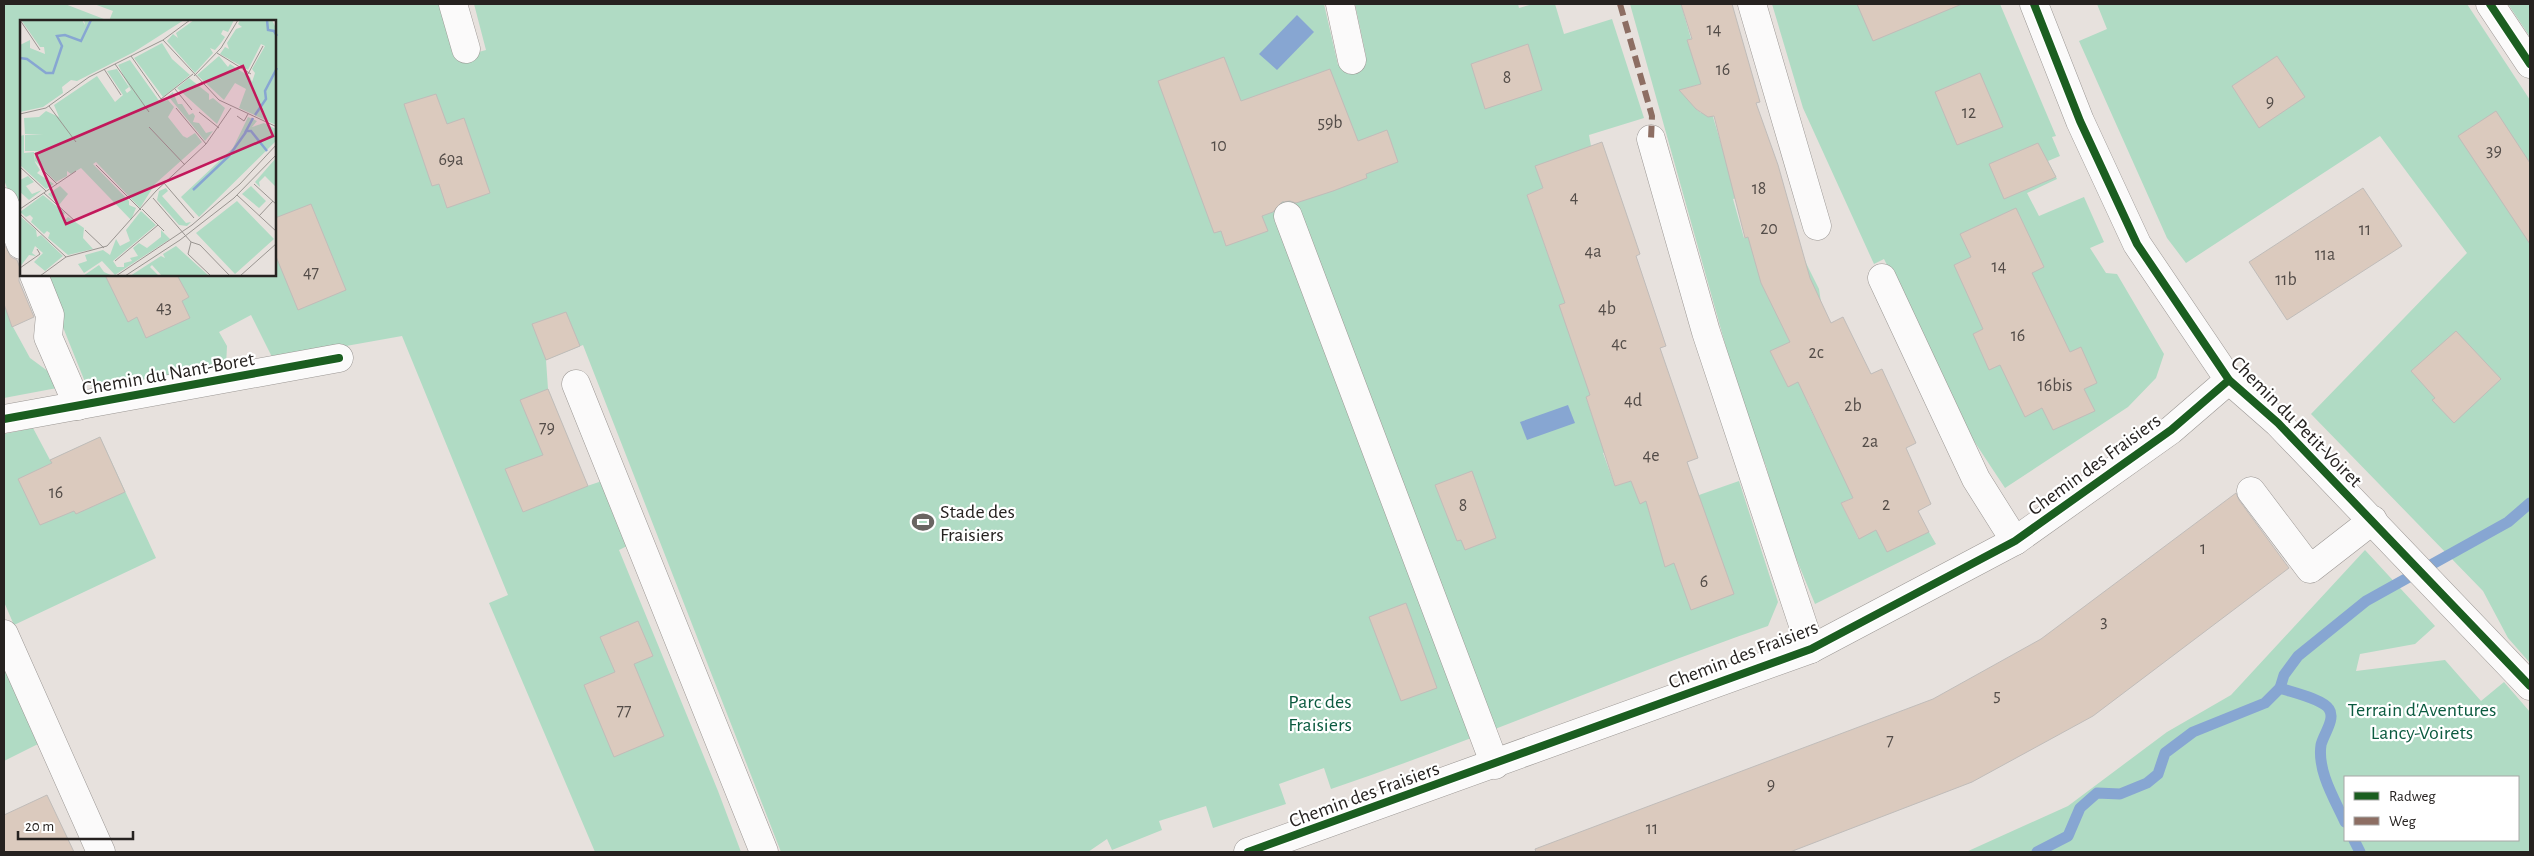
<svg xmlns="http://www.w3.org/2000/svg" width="2534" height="856" font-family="'Alegreya Sans',sans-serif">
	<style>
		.green { fill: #b0dbc4; fill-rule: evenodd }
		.water { fill: #87a6d2 }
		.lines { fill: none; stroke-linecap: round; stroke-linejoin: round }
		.stream { stroke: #87a6d2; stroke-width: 11 }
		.building { fill: #dbcabe; stroke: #c0bcb9 }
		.minor-casing { stroke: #9b9794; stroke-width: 29 }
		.minor { stroke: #fbfafa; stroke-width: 28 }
		.quiet { stroke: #8d6e63; stroke-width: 6; stroke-dasharray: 12 6; stroke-linecap: butt }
		.cycleway-casing { stroke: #fff; stroke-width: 11 }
		.cycleway { stroke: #1b5e20; stroke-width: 8 }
		.labels { text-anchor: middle; stroke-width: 4.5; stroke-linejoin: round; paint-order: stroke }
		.number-label { font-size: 18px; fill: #534c48 }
		.street-label { font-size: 20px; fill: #262220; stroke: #fff }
		.poi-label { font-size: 20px; fill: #262220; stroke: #fff; text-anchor: start }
		.park-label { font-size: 20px; fill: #0c5b40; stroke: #fff }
		.inset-river { fill: none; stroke: #87a6d2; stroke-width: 2.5 }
		.inset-road { fill: none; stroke: #9a9591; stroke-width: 1 }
		.view { fill: #c2185b; fill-opacity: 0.15; stroke: #c2185b; stroke-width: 2.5 }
		.inset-edge { fill: none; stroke: #262220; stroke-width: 2.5 }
	</style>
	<rect width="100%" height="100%" fill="#e7e1dd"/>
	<!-- green -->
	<g class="green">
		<path d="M4 4H65L109 21 113 11 94 4H441L457 58 486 50 474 4H1324L1338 65 1366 56 1355 4H1518L1519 8 1533 4H1555L1564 34 1612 19 1644 118 1589 135 1591 146 1543 188 1527 195 1558 283 1582 297 1559 305 1608 389 1586 397 1597 431 1621 447 1603 453 1615 486 1631 481 1640 503 1695 485 1699 495 1739 481 1778 602 1768 626C1621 677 1478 739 1331 789L1324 768 1279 784 1286 804 1213 828 1206 806 1159 821 1162 830 1112 850 1107 839 1088 852H781L583 345 546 360 548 389 587 486 605 480 629 545 619 550 718 791 741 852H595L489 603 508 595 402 336 273 359 251 315 219 332 227 346 226 366 100 391 85 382 42 275H275V21H21V224L4 180Z"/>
		<path d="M1630 4H1681L1691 39 1687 40 1700 80 1704 83 1686 88C1689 99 1691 106 1701 113L1711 110 1737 198 1733 199 1744 238 1748 237 1805 261 1819 289 1821 302 1780 321 1790 342 1816 374 1808 404 1843 476 1870 490 1841 503 1858 538 1876 530 1929 532 1936 544 1815 604 1784 529 1766 466 1743 408Z"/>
		<polygon points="1772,4 2000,4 2056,136 2052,137 2060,156 2048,161 2057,179 2027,193 2039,216 2084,197 2104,242 2090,248 2106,273 2117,274 2164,354 2156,378 2128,407 2005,488 1972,438 1884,259 1874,264 1803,108"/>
		<polygon points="2097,4 2467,4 2530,100 2530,663 2508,638 2483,591 2311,414 2467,253 2380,136 2186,263 2167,238 2079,41 2107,29"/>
		<polygon points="2508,4 2530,4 2530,37"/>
		<polygon points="4,304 13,327 30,358 49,372 57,388 4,398"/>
		<polygon points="33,428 50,460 100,437 156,558 14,625 4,602 4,434"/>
		<path d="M2365 550 2435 626 2415 644 2360 654 2356 671 2445 660 2481 701 2504 682 2530 712V852H1966L2068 806 2167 732 2231 695ZM2345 777H2518V840H2345Z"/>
		<polygon points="4,669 40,743 4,761"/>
	</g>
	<!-- water -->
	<g class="water">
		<polygon points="1297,15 1314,32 1277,70 1259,54"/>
		<polygon points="1568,405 1575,423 1527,440 1520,422"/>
	</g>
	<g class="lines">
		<!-- stream -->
		<g class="stream">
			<path d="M2345 822C2335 800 2317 771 2321 745 2323 735 2336 719 2329 709 2323 699 2291 692 2280 688L2284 675 2298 656 2366 601 2508 522 2530 503"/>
			<polyline points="2354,840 2360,852"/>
			<polyline points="2037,852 2068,836 2080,808 2097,793 2120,794 2147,783 2158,774 2165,753 2193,732 2265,703 2280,688"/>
		</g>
	</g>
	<!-- building -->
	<g class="building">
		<polygon points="1681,4 1732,4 1760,102 1756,103 1778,165 1810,278 1831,323 1843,317 1871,374 1882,369 1916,443 1906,448 1931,504 1918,511 1929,532 1887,552 1876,530 1859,539 1841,503 1853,498 1798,382 1788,387 1770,351 1790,342 1761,283 1748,237 1745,238 1714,116 1708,117 1696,109 1679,90 1701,84 1687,40 1692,39"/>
		<polygon points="1857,4 1962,4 1873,41"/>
		<polygon points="1528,44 1542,90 1485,109 1471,64"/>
		<polygon points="2277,56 2305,97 2259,128 2232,86"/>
		<polygon points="1224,57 1241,101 1330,69 1358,141 1387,130 1398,162 1366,174 1367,178 1333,191 1296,203 1290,201 1282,202 1273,212 1262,216 1268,231 1226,246 1221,231 1214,233 1158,81"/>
		<polygon points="1980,73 2003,127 1957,145 1935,92"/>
		<polygon points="436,94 447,124 464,118 490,193 447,208 439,184 432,186 404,104"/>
		<polygon points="2496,111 2530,163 2530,244 2458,136"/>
		<polygon points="1602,142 1640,254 1636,256 1666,346 1660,348 1698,458 1687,462 1734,594 1691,610 1674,563 1665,567 1646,501 1640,504 1631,481 1615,486 1586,397 1590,395 1559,305 1565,303 1527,195 1543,188 1535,166"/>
		<polygon points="2038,143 2056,177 2004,199 1989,164"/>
		<polygon points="2363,188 2402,246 2287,320 2249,262"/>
		<polygon points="311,204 346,290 298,310 275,254 275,218"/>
		<polygon points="2016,208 2044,267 2032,273 2070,352 2081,347 2097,383 2084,389 2095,411 2053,430 2042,408 2025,417 2000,365 1989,370 1973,334 1983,329 1954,265 1971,257 1960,234"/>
		<polygon points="4,244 11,257 17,260 20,268 19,281 34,317 12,327 4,304"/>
		<polygon points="105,275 177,275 189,297 182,301 190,318 146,338 137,317 128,322"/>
		<polygon points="566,312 580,346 546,360 532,324"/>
		<polygon points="2456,331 2501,379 2454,423 2432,400 2435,398 2411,371"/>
		<polygon points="548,389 588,486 523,512 505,469 543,455 520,400"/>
		<polygon points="100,437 125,492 76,514 74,511 40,525 18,479 52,463 50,460"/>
		<polygon points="1472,471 1496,538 1465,550 1461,540 1457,541 1435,485"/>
		<polygon points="2236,493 2239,500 2289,568 2093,716 1972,782 1790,852 1536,852 1535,849 1933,699 2041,639"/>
		<polygon points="1406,603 1437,688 1401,701 1369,617"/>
		<polygon points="638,621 653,656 634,664 664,736 614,757 584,685 615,672 600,637"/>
		<polygon points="47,795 74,852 4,852 4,815"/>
	</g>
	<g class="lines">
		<!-- minor casing -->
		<g class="minor-casing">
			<g id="minor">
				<polyline points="453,4 466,49"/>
				<polyline points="1340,4 1352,60"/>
				<polyline points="1752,4 1817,226"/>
				<polyline points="2034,4 2080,121 2137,244 2229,380 2278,423 2530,686"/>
				<polyline points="2490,4 2530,64"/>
				<polyline points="1651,139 1706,332 1811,649"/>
				<polyline points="4,202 21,245"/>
				<polyline points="1288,216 1495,765"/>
				<polyline points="34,275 50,315 48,337 78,406"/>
				<polyline points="1882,278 1976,479 2015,541"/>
				<polyline points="576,384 764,852"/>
				<polyline points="4,419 339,358"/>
				<polyline points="2251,491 2310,569 2373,520"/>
				<polyline points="4,634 101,852"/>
				<polyline points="1248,852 1811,649 2015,541 2171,430 2229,380"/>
			</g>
		</g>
		<!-- minor -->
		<use href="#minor" class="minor"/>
		<!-- quiet -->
		<polyline class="quiet" points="1620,4 1652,116 1651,139"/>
		<!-- cycleway casing -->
		<g class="cycleway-casing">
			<g id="cycleway">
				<polyline points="2034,4 2080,121 2137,244 2229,380 2278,423 2530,686"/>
				<polyline points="2490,4 2530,64"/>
				<polyline points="4,419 339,358"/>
				<polyline points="1248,852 1811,649 2015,541 2171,430 2229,380"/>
			</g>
		</g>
		<!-- cycleway -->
		<use href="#cycleway" class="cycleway"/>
	</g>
	<!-- icons -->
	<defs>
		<g id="stadium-bare" transform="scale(1.725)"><path d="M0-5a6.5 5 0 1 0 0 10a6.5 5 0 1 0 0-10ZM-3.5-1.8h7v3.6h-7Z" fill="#6a6562" stroke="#fff" stroke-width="2.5" paint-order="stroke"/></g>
	</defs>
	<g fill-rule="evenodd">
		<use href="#stadium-bare" x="923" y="522"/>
	</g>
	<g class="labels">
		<!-- number labels -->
		<g class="number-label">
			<text x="1714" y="35">14</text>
			<text x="1723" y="75">16</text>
			<text x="1507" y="83">8</text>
			<text x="2270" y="107">9</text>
			<text x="1969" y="118">12</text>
			<text x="1330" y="128">59b</text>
			<text x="1219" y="151">10</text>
			<text x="2494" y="156">39</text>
			<text x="451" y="165">69a</text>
			<text x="1759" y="194">18</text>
			<text x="1574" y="203">4</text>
			<text x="1769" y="234">20</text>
			<text x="2365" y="235">11</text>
			<text x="1593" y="257">4a</text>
			<text x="2325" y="260">11a</text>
			<text x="1999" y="272">14</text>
			<text x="311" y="278">47</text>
			<text x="2286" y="285">11b</text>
			<text x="164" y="313">43</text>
			<text x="1607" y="314">4b</text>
			<text x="2018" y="341">16</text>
			<text x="1619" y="349">4c</text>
			<text x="1816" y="358">2c</text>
			<text x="2055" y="391">16bis</text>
			<text x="1633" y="406">4d</text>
			<text x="1853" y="411">2b</text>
			<text x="547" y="433">79</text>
			<text x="1870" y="447">2a</text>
			<text x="1651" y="461">4e</text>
			<text x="56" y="498">16</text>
			<text x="1886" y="510">2</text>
			<text x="1463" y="511">8</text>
			<text x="2203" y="554">1</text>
			<text x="1704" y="587">6</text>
			<text x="2104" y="627">3</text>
			<text x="1997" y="701">5</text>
			<text x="624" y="716">77</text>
			<text x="1890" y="746">7</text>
			<text x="1771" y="790">9</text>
			<text x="1652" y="834">11</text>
		</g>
		<!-- street labels -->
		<g class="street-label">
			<text transform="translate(168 373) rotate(-10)" y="7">Chemin du Nant-Boret</text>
			<text transform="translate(2297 421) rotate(45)" y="7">Chemin du Petit-Voiret</text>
			<text transform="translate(2094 464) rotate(-36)" y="7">Chemin des Fraisiers</text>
			<text transform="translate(1743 654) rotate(-21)" y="7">Chemin des Fraisiers</text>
			<text transform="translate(1364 794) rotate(-20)" y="7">Chemin des Fraisiers</text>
		</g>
		<!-- poi labels -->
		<g class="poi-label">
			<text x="940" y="518">Stade des<tspan x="940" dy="23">Fraisiers</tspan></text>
		</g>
		<!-- park labels -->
		<g class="park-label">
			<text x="1320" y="708">Parc des<tspan x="1320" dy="23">Fraisiers</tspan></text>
			<text x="2422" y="716">Terrain d'Aventures<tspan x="2422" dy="23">Lancy-Voirets</tspan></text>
		</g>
	</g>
	<!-- overview -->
	<g transform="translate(20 20)">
		<rect width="256" height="256" fill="#e7e1dd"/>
		<path d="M1 0H62L65 5 64 0H164L114 32 57 61 51 60 42 67 43 73 23 87 0 92V25L10 20V28L25 34 24 27H20ZM174 0H214L208 12 203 10 201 14 205 17 201 23 195 30 190 28 193 33 175 53 147 21 153 14 158 18 156 13ZM220 0H252L257 10 256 105 219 88 226 69 215 63 204 80 177 55 199 36 208 47 210 44 230 57 232 62 235 53 232 49 245 26 241 24 228 50 200 34 205 27 209 29 207 23 216 9 222 7 218 4ZM142 23 152 39 170 55 143 77 114 38ZM110 40 140 82 148 80 154 87 148 97 163 116 167 118 175 113 182 122 135 164 120 188 76 142 73 144 109 181V185L116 188 111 200 61 148 51 154 47 151V156L36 162 15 141V132L26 131H5V115L23 114H5L4 98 19 97 26 91 39 97 34 85 77 56 95 82 103 75 87 51 97 49 109 67 105 70 107 73 111 70 98 45ZM169 58 189 74V80L193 78 205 88 197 104 157 68ZM153 72 158 84H162L169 95 173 93 175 96 173 102 179 103 186 113 193 111 185 121 148 76ZM228 97 237 101 232 107 244 103 256 109V121L179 197 161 177 213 128ZM4 115V133L14 132 15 142 20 150 17 153 34 164 26 169 0 145V116ZM256 138V167L245 156 239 162 240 167 235 162ZM8 156 14 162 6 166 12 174 22 170 9 180 0 172V160ZM40 166 48 174 39 185 28 174ZM231 166 246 181 239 188 222 174ZM146 168 148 171 142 176 166 203 171 202 167 206 159 205 137 180 139 171ZM23 175 45 193 42 197 45 200 48 197 64 208 63 218 73 229 48 235 28 218 30 213 27 211 24 214 11 202 13 198 10 195 6 197 0 192ZM217 181 254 219 215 254 176 213ZM121 191 136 205 93 241 97 247H104V243L112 241 110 238 118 236 113 228 119 223 127 228 141 217V210L150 219 95 255 82 241 64 253 58 244 67 241 65 235 83 230 90 235 96 219 100 226 110 221 106 210ZM0 196 16 210 17 217 21 215 43 236 25 251 14 242 23 233 15 226 12 233 16 236 9 235 0 247ZM156 226 189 256H142L132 245 130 247 139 256H110L141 236 145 238 143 234ZM79 245 84 252 93 256H63Z" fill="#b0dbc4"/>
		<path class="inset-river" d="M247 0 248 10 254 11 257 16M0 38 7 39 26 53H33L42 26 37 16 45 15 61 21 71 0M235 95 246 79 245 71 257 48M233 98 226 111H231L247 131M173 170 209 136 226 112"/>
		<path class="inset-road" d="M0 0 20 30M143 20 199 80 257 107M197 33 231 54M111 36 141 79 173 54M95 44 129 92M84 49 101 75M228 54 243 26M174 56 201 28 218 0M155 69 172 90M29 86 56 122M156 88 186 124M179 92 199 108M0 94 26 88 69 57 143 20 170 0M217 96 224 101 228 94M129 107 165 145M76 145 121 190M0 147 26 171M21 148 37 164M144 163 174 198M234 164 257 185M24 173 55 201M217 175 257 212M133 178 171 222M0 189 56 151M122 189 144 211M0 194 46 237M239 196 253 181M65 210 84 228M171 222 180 225 210 256M171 222 168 234 191 256M95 241 138 205M0 248 20 234 17 229M20 256 46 237 87 226 136 171 186 124 211 88M96 256 172 205 220 164 257 124M105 256 160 220 214 178 257 134M220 256 257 223"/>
		<path class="view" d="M223 46 253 116 46 204 16 134Z"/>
		<rect width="256" height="256" class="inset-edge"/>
	</g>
	<!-- border -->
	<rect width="2534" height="856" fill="none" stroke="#262220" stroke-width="10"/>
	<!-- legend -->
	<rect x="2344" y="776" width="175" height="65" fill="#ffffff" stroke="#a8a7a6"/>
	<rect x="2354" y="792" width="25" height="8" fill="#1b5e20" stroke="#a8a7a6"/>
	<text x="2389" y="801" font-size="15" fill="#262220">Radweg</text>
	<rect x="2354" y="817" width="25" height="8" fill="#8d6e63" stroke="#a8a7a6"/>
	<text x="2389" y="826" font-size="15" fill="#262220">Weg</text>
	<!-- scale -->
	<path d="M18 831v8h115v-8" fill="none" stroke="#262220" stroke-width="2.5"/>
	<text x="25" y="831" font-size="15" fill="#262220" stroke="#ffffff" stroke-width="4" paint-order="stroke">20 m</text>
</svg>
